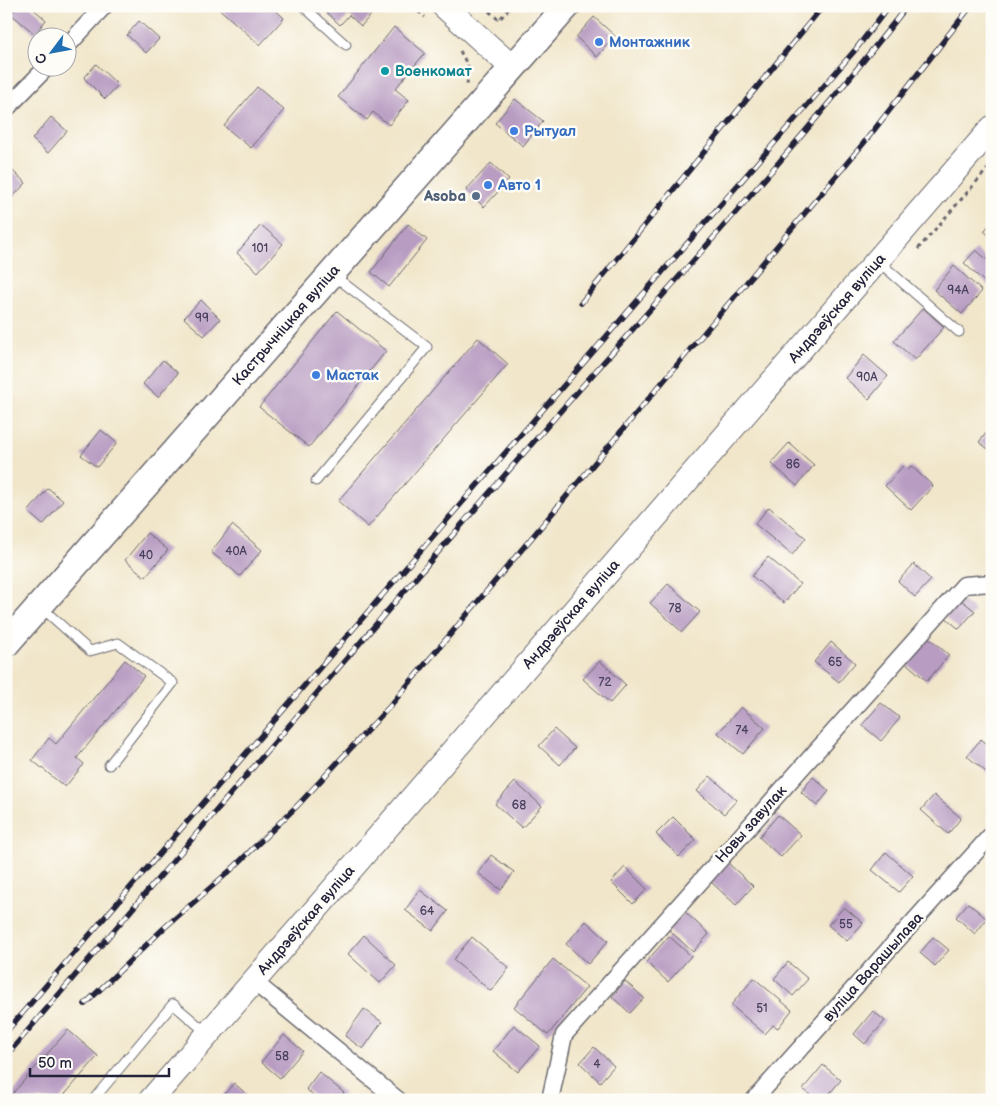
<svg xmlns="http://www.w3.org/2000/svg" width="998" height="1106" font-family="'Balsamiq Sans',sans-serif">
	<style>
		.building { fill: #b89cc2 }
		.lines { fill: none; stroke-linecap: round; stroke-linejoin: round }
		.lane-casing { stroke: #6a676d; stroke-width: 11 }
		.street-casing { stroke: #6a676d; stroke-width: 19 }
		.secondary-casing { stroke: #6a676d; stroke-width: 26 }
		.primary-casing { stroke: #6a676d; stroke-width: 29 }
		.path { stroke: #6a676d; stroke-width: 3; stroke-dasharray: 4 4; stroke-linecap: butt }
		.lane { stroke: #fff; stroke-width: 9 }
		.street { stroke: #fff; stroke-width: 16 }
		.secondary { stroke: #fff; stroke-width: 24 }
		.primary { stroke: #fff; stroke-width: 26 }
		.rail-casing { stroke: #22223b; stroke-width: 5.5 }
		.rail { stroke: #fdfcf7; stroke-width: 4; stroke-dasharray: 11; stroke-linecap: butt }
		.shop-dot { fill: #3f7fe0; stroke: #fdfcf7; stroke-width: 2 }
		.culture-dot { fill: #0f9aa8; stroke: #fdfcf7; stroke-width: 2 }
		.service-dot { fill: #5c6f8a; stroke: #fdfcf7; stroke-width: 2 }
		.labels { text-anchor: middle; stroke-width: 5; stroke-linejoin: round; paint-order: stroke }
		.number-label { font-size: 12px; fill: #48405d }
		.shop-label { font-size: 15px; font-weight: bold; fill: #366cbe; stroke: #fdfcf7; text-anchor: start }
		.culture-label { font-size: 15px; font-weight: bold; fill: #0d838f; stroke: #fdfcf7; text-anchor: start }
		.service-label { font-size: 15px; font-weight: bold; fill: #4e5e75; stroke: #fdfcf7; text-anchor: end }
		.street-label { font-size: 15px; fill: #22223b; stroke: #fdfcf7 }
	</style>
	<rect width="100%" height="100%" fill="#fdfcf7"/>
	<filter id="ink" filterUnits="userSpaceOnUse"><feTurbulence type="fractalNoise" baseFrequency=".02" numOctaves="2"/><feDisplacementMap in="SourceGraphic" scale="10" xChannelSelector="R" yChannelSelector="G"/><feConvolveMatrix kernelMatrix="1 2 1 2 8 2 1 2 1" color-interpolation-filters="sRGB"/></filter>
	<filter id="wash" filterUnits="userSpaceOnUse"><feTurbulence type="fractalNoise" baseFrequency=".0096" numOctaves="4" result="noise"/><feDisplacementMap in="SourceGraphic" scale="20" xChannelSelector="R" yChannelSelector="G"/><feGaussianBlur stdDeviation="1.12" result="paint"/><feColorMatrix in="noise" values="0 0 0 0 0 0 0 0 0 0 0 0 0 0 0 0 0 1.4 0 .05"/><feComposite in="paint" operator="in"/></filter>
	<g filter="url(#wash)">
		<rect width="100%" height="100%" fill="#f1e6ca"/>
		<g id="blocks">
			<!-- building -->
			<g class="building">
				<polygon points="18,6 30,6 46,20 35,34 11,14"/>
				<polygon points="216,6 271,6 284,18 260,45"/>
				<polygon points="323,6 379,6 361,26 349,15 340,25 322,8"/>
				<polygon points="594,17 615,36 597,57 576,37"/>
				<polygon points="139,21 159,39 146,53 127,35"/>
				<polygon points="394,27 425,53 395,89 409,100 389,125 373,112 367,120 338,97"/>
				<polygon points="96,64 118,85 105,99 84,78"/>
				<polygon points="257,87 284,110 251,148 224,126"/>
				<polygon points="515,99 543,121 523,146 495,123"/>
				<polygon points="51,117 67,131 48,153 32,139"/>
				<polygon points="491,163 509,180 484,207 466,190"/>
				<polygon points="6,165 26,183 6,204"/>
				<polygon points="992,222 992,238 984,231"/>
				<polygon points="408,224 427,240 389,287 371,272"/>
				<polygon points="261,225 283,244 258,272 237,253"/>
				<polygon points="976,250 992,264 992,289 964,263"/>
				<polygon points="954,266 982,291 962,314 934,290"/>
				<polygon points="201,300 220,319 204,336 184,318"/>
				<polygon points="923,308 944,327 915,360 894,341"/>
				<polygon points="337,311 386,351 309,447 259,407"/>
				<polygon points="478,338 508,364 368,527 338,501"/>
				<polygon points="864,355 888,376 869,399 845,378"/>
				<polygon points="163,360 178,373 158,397 143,384"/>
				<polygon points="992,426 992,452 979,442"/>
				<polygon points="101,430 117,443 97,467 81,455"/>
				<polygon points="789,443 814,465 797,486 771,463"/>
				<polygon points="903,466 907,470 911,466 933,486 911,510 885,486"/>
				<polygon points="48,488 63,501 43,525 28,512"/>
				<polygon points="769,507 806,538 792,555 755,524"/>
				<polygon points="232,525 262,550 240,576 211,552"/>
				<polygon points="147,533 168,550 145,577 125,560"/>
				<polygon points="768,557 800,584 784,603 752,576"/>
				<polygon points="914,564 931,580 915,597 898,581"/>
				<polygon points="668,584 700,612 682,632 650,603"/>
				<polygon points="960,599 975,611 959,629 945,617"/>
				<polygon points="928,637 949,655 927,681 906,663"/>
				<polygon points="831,642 855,663 839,682 814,662"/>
				<polygon points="125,660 144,676 77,758 84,764 65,787 32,760 49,738 56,744"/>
				<polygon points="600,661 626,685 610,703 583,679"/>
				<polygon points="881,703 900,718 881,741 862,725"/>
				<polygon points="741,707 765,728 743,754 718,733"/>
				<polygon points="554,729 575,748 560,765 539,746"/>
				<polygon points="981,739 992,748 992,777 967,756"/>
				<polygon points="710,776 737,800 724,814 697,791"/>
				<polygon points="813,777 829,791 817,806 801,792"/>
				<polygon points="515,782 542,806 522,828 495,804"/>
				<polygon points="934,795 961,818 948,834 921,810"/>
				<polygon points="778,815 801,835 781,857 759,837"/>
				<polygon points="673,817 696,840 679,857 656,834"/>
				<polygon points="886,852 913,876 899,892 872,870"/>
				<polygon points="491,855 514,872 501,890 478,873"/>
				<polygon points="728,863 753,886 736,905 711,882"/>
				<polygon points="625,867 647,889 633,904 611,882"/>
				<polygon points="420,890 448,911 433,931 405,910"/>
				<polygon points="968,903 987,919 975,934 956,917"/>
				<polygon points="844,907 863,923 847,941 828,925"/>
				<polygon points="685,912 709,934 693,952 669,930"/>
				<polygon points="586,921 608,941 588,964 566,944"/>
				<polygon points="364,935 396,965 380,983 348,954"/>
				<polygon points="669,936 691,956 668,982 646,962"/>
				<polygon points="472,937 509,968 491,991 453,960"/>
				<polygon points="933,937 949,950 935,966 920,953"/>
				<polygon points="553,959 587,987 548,1035 514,1007"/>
				<polygon points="788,962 808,979 793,996 774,979"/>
				<polygon points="754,978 792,1010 778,1028 773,1025 765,1034 731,1005"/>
				<polygon points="625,981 644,998 630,1013 612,997"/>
				<polygon points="364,1009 382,1022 363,1049 345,1036"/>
				<polygon points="873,1011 885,1021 865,1044 854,1034"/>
				<polygon points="514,1025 540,1046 518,1072 493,1051"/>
				<polygon points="68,1030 98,1056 60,1100 7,1100"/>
				<polygon points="284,1035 303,1051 280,1078 261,1062"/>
				<polygon points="594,1047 614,1066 600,1082 580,1063"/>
				<polygon points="823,1065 841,1080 824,1100 816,1100 803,1089"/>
				<polygon points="319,1072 344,1093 339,1100 319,1100 306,1089"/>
				<polygon points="234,1083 253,1100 225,1100 222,1097"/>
			</g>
		</g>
	</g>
	<g filter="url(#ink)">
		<use href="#blocks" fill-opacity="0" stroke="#6a676d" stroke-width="1"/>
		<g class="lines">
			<!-- lane casing -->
			<g class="lane-casing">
				<g id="lane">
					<polyline points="303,6 346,45"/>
					<polyline points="878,261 959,332"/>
					<polyline points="316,481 427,347 333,275"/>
					<polyline points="42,608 90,651 118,643 173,683 109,765"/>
					<polyline points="93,1100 173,1004 207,1033"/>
				</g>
			</g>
			<!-- street casing -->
			<g class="street-casing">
				<g id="street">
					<polyline points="68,45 104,6"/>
					<polyline points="6,109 46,68"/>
					<polyline points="253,981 398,1100"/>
					<polyline points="550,1100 564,1035 964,585 992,583"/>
					<polyline points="754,1100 992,834"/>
				</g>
			</g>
			<!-- secondary casing -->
			<g class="secondary-casing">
				<g id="secondary">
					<polyline points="444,6 513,68"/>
					<polyline points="151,1100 992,128"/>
				</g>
			</g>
			<!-- primary casing -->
			<g class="primary-casing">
				<polyline id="primary" points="6,644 567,6"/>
			</g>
			<!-- path -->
			<g class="path">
				<polyline points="412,6 425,17"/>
				<polyline points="483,6 499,20 511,6"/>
				<polyline points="460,51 469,68 467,85"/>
				<polyline points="918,249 992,164"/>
			</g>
			<!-- lane -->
			<use href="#lane" class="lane"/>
			<!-- street -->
			<use href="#street" class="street"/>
			<!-- secondary -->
			<use href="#secondary" class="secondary"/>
			<!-- primary -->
			<use href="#primary" class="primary"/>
			<!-- rail casing -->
			<g class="rail-casing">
				<g id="rail">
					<polyline points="581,303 823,6"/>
					<polyline points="85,1004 164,928 232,869 298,805 390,706 863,144 971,6"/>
					<polyline points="6,1032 447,520 856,49 889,6"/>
					<path d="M6 1056C192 840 376 622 564 407 680 275 799 145 907 6"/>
				</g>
			</g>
			<!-- rail -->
			<use href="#rail" class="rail"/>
		</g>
	</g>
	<!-- markers -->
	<g class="shop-dot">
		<circle cx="599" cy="42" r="5"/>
		<circle cx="514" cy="131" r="5"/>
		<circle cx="488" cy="185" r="5"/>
		<circle cx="316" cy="375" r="5"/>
	</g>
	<circle class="culture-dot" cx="385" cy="71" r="5"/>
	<circle class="service-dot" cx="476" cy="196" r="5"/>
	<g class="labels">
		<!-- number labels -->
		<g class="number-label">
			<text x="260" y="252">101</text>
			<text x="958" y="294">94А</text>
			<text x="202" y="322">99</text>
			<text x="867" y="381">90А</text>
			<text x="793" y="468">86</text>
			<text x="236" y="555">40А</text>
			<text x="146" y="559">40</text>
			<text x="675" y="612">78</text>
			<text x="835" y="666">65</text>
			<text x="605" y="686">72</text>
			<text x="742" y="734">74</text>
			<text x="519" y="809">68</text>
			<text x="427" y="915">64</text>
			<text x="846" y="928">55</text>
			<text x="762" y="1012">51</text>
			<text x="282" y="1060">58</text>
			<text x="597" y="1068">4</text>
		</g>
		<!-- shop labels -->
		<g class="shop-label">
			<text x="609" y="47">Монтажник</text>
			<text x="524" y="136">Рытуал</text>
			<text x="498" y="190">Авто 1</text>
			<text x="326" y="380">Мастак</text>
		</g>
		<!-- culture labels -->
		<g class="culture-label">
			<text x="395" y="76">Военкомат</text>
		</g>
		<!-- service labels -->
		<g class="service-label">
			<text x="466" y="201">Asoba</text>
		</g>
		<!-- street labels -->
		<g class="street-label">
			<text transform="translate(837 308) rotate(-49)" y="5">Андрэеўская вуліца</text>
			<text transform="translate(286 325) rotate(-49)" y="5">Кастрычніцкая вуліца</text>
			<text transform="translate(571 614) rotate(-49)" y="5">Андрэеўская вуліца</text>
			<text transform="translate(751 824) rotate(-48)" y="5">Новы завулак</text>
			<text transform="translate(306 920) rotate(-49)" y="5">Андрэеўская вуліца</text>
			<text transform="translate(873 967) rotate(-48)" y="5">вуліца Варашылава</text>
		</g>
	</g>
	<!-- margin -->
	<rect width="998" height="1106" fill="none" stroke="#fdfcf7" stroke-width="25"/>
	<!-- north arrow -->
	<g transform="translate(52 52) rotate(238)"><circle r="24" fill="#fdfcf7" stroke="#a5a5ac"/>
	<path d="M0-4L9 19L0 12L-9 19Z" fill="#1f6fb2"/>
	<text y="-8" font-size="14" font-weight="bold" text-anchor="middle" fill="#22223b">С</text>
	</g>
	<!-- scale -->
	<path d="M30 1068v8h139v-8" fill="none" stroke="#22223b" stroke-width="2.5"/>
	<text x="38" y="1068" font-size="15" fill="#22223b" stroke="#fdfcf7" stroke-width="4" paint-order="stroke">50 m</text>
</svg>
